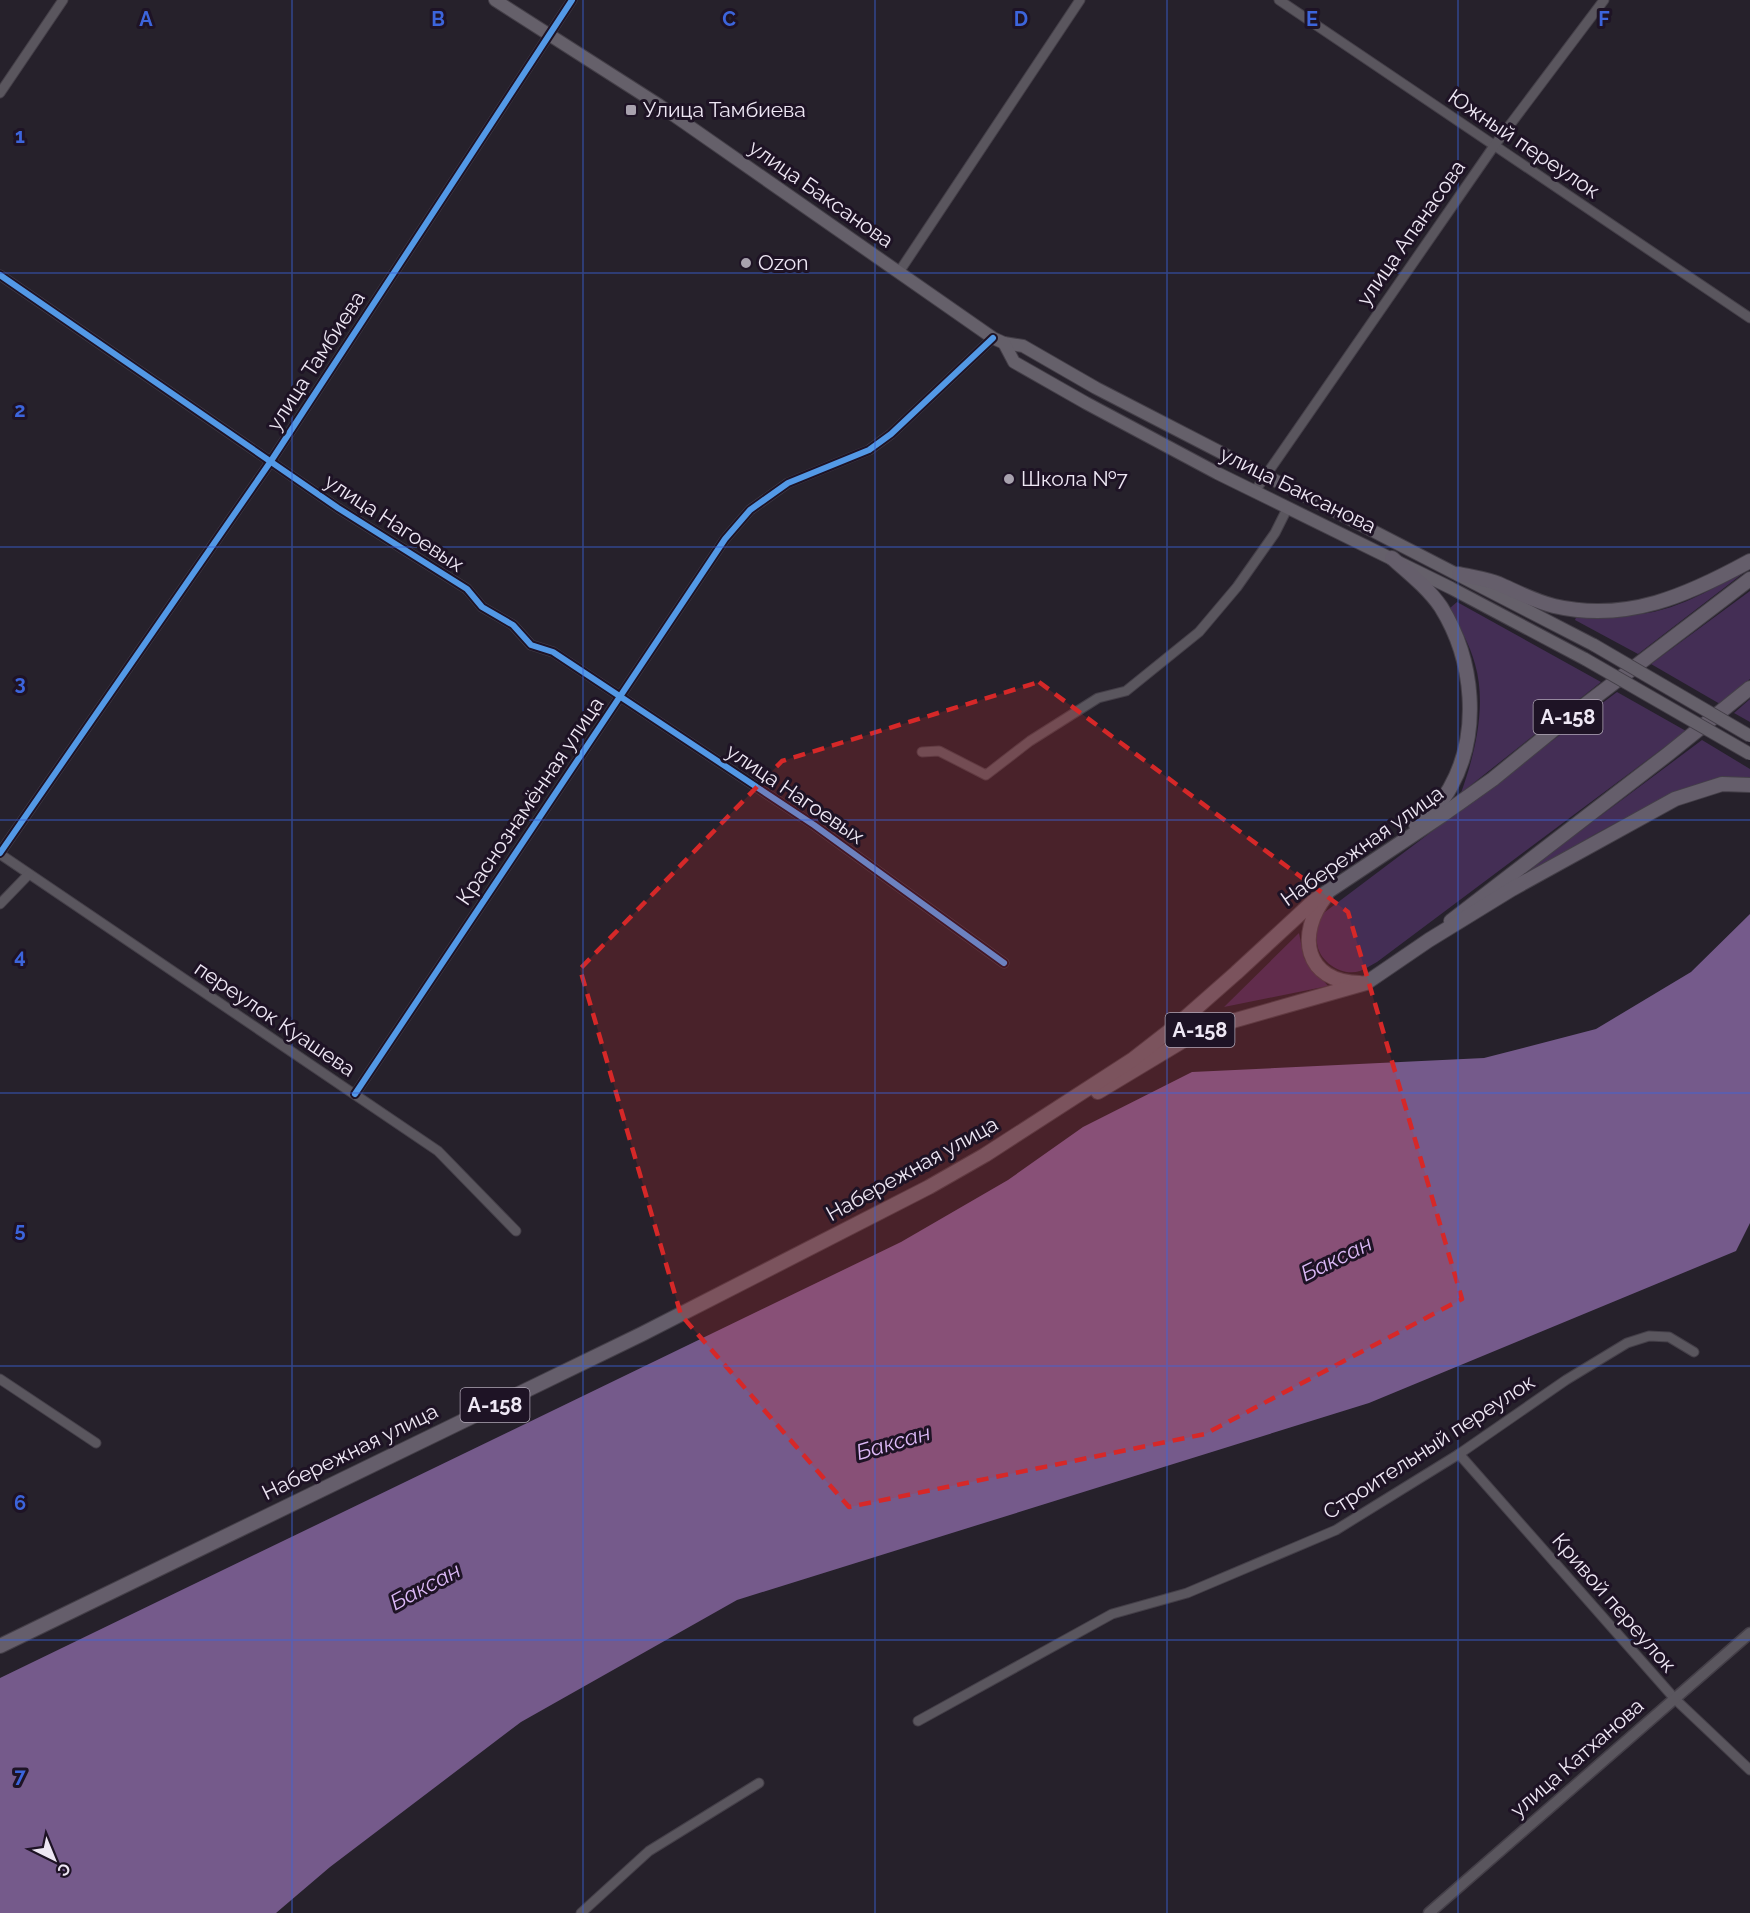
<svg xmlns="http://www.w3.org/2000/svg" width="1750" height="1913" font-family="Raleway,sans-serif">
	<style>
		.green { fill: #442e55 }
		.water { fill: #755a8b }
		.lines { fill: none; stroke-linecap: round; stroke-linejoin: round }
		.minor-casing { stroke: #443f48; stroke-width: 11 }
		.tertiary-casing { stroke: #443f48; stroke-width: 13 }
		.secondary-casing { stroke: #443f48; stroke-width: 14 }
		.primary-casing { stroke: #443f48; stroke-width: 16 }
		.minor { stroke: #5a565e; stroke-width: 9 }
		.tertiary { stroke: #5a565e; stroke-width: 10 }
		.secondary { stroke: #65606a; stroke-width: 12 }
		.primary { stroke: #655e6b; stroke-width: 14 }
		.secondary-bridge-casing { stroke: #443f48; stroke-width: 14; stroke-linecap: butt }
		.secondary-bridge { stroke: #65606a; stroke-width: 12 }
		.cycleway-casing { stroke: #1e1325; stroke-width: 10 }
		.cycleway { stroke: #5399e6; stroke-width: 6 }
		.marked { fill: #d62828; fill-opacity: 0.2; stroke: #d62828; stroke-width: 4.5; stroke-dasharray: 12 8; stroke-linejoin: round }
		.grid { fill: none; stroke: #3c65dc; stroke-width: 1.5; stroke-opacity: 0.55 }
		.poi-dot { fill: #a8a2ae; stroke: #1e1325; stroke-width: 2 }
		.labels { text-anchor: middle; stroke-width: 6; stroke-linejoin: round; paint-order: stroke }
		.shield { fill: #1e1325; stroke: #b0a7b6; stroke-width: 1.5 }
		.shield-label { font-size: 20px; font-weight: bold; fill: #eee7f4 }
		.poi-label { font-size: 21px; fill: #eee7f4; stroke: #1e1325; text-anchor: start }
		.street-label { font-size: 21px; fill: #eee7f4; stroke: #1e1325 }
		.water-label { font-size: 22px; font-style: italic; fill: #dcb9f7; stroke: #1e1325 }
		.grid-label { font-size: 20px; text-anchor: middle; font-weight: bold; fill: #3c65dc; stroke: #1e1325; stroke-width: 6; stroke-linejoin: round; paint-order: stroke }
	</style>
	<rect width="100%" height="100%" fill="#26212b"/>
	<!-- green -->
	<g class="green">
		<path d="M1750 568 1638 654 1575 620 1577 615C1657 621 1682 606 1750 568Z"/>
		<polygon points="1750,591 1750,679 1720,704 1651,664"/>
		<path d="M1457 602 1601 682 1461 793C1475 754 1487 705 1475 664 1470 645 1459 626 1450 608Z"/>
		<path d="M1617 692 1686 731 1377 962C1371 965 1365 969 1360 971 1342 977 1319 962 1317 943 1315 933 1318 925 1321 915Z"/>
		<polygon points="1750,699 1750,722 1734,713"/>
		<path d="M1702 740 1750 769V779C1693 768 1562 855 1508 885Z"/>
		<polygon points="1299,933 1304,958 1328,986 1224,1007"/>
	</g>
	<!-- water -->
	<polygon class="water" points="1750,914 1750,1223 1736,1251 1369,1403 737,1600 521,1722 330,1867 276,1913 0,1913 0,1678 901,1242 1008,1180 1083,1127 1192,1072 1484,1058 1596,1029 1691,972"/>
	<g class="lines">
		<!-- minor casing -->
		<g class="minor-casing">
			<g id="minor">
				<polyline points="1279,0 1750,318"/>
				<polyline points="0,93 63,0"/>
				<polyline points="899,272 1080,0"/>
				<polyline points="0,275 338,508 467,589 482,607 513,625 531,645 553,652 814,825 1004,963"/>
				<polyline points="1255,491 1494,146 1604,0"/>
				<polyline points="922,752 939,751 986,775 1030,741 1098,698 1126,691 1199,632 1237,587 1275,533 1288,507"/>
				<polyline points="0,853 271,461 572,0"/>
				<polyline points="0,854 438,1151 516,1231"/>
				<polyline points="0,904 29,874"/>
				<polyline points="355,1094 725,539 750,510 788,483 869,450 891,434 993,338"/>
				<polyline points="0,1379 96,1443"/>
				<polyline points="1459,1454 1675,1699 1750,1770"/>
				<polyline points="918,1721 1112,1614 1187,1593 1336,1530 1459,1454 1566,1380 1627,1343 1649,1336 1669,1337 1694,1352"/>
				<polyline points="581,1913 649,1851 759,1783"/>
			</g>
		</g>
		<!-- tertiary casing -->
		<g class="tertiary-casing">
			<polyline id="tertiary" points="1429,1913 1750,1633"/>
		</g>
		<!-- secondary casing -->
		<g class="secondary-casing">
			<g id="secondary">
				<polyline points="495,0 659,105 993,338 1004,343 1023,346 1096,388 1594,645"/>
				<polyline points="1004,343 1014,362 1086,403 1217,473 1451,588 1585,659"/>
			</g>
		</g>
		<!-- primary casing -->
		<g class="primary-casing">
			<g id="primary">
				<path d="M1392 558C1409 573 1428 588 1441 607 1474 660 1481 733 1450 788 1442 803 1428 814 1416 825"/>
				<path d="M1459 574C1472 577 1487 579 1499 584 1517 592 1534 601 1554 606 1627 623 1688 595 1750 561"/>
				<path d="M1326 896C1296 934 1304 982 1360 983"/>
				<polyline points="1451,921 1668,754 1750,688"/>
				<polyline points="1098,1092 1201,1030 1366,983 1429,940 1512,889 1675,799 1722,784 1750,785"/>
				<polyline points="0,1646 642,1334 929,1187 985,1155 1132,1060 1177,1025 1236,973 1315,900 1441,816 1493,779 1569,717 1750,579"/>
			</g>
		</g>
		<!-- minor -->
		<use href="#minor" class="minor"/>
		<!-- tertiary -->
		<use href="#tertiary" class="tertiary"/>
		<!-- secondary -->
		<use href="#secondary" class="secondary"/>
		<!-- primary -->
		<use href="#primary" class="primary"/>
		<!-- secondary-bridge casing -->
		<g class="secondary-bridge-casing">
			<g id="secondary-bridge">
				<polyline points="1594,645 1750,736"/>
				<polyline points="1585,659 1750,754"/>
			</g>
		</g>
		<!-- secondary-bridge -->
		<use href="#secondary-bridge" class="secondary-bridge"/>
		<!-- cycleway casing -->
		<g class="cycleway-casing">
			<g id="cycleway">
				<polyline points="0,275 338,508 467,589 482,607 513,625 531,645 553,652 814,825 1004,963"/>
				<polyline points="0,853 271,461 572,0"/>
				<polyline points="355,1094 725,539 750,510 788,483 869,450 891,434 993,338"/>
			</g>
		</g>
		<!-- cycleway -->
		<use href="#cycleway" class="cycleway"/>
	</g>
	<!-- marked area -->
	<path class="marked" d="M1039 682 1348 912 1462 1299 1205 1434 849 1507 681 1315 580 969 782 761Z"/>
	<!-- grid -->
	<path class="grid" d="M292 0V1913M583 0V1913M875 0V1913M1167 0V1913M1458 0V1913M0 273H1750M0 547H1750M0 820H1750M0 1093H1750M0 1366H1750M0 1640H1750"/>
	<!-- markers -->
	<g class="poi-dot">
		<rect x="625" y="104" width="12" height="12" rx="3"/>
		<circle cx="746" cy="263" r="6"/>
		<circle cx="1009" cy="479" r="6"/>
	</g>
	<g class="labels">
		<!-- shield labels -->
		<g class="shield">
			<rect x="1533.5" y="700" width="69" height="34" rx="4.5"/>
			<rect x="1165.5" y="1013" width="69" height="34" rx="4.5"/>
			<rect x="460.5" y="1388" width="69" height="34" rx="4.5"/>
		</g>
		<g class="shield-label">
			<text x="1568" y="724">А-158</text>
			<text x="1200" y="1037">А-158</text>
			<text x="495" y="1412">А-158</text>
		</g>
		<!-- poi labels -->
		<g class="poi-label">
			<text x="643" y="117">Улица Тамбиева</text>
			<text x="758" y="270">Ozon</text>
			<text x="1021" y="486">Школа №7</text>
		</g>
		<!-- street labels -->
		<g class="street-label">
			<text transform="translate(1524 144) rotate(34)" y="7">Южный переулок</text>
			<text transform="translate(821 194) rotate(35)" y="7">улица Баксанова</text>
			<text transform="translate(1411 233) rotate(-55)" y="7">улица Апанасова</text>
			<text transform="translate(316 361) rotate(-57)" y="7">улица Тамбиева</text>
			<text transform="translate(1298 490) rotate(26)" y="7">улица Баксанова</text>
			<text transform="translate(394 523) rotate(33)" y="7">улица Нагоевых</text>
			<text transform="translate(795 794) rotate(34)" y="7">улица Нагоевых</text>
			<text transform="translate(530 801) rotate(-56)" y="7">Краснознамённая улица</text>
			<text transform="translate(1362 846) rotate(-35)" y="7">Набережная улица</text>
			<text transform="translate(275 1019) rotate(34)" y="7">переулок Куашева</text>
			<text transform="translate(912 1169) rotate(-29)" y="7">Набережная улица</text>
			<text transform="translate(1429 1447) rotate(-33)" y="7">Строительный переулок</text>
			<text transform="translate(350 1452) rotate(-26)" y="7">Набережная улица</text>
			<text transform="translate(1614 1603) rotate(49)" y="7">Кривой переулок</text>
			<text transform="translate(1577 1758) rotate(-41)" y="7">улица Катханова</text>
		</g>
		<!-- water labels -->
		<g class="water-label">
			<text transform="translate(1336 1258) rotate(-26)" y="8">Баксан</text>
			<text transform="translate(893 1442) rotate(-16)" y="8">Баксан</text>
			<text transform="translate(425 1586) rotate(-28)" y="8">Баксан</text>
		</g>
	</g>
	<g class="grid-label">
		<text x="146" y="26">A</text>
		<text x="438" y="26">B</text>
		<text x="729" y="26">C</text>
		<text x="1021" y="26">D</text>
		<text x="1312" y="26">E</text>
		<text x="1604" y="26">F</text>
		<text x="20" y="143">1</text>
		<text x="20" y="417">2</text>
		<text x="20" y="690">3</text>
		<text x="20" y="963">4</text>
		<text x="20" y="1237">5</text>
		<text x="20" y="1510">6</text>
		<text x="20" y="1783">7</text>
	</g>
	<!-- north arrow -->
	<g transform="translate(54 1859) rotate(137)" stroke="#1e1325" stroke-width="4.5" paint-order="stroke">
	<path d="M0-4.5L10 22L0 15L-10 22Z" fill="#eee7f4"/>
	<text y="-9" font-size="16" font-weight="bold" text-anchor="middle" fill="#eee7f4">С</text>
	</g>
</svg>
